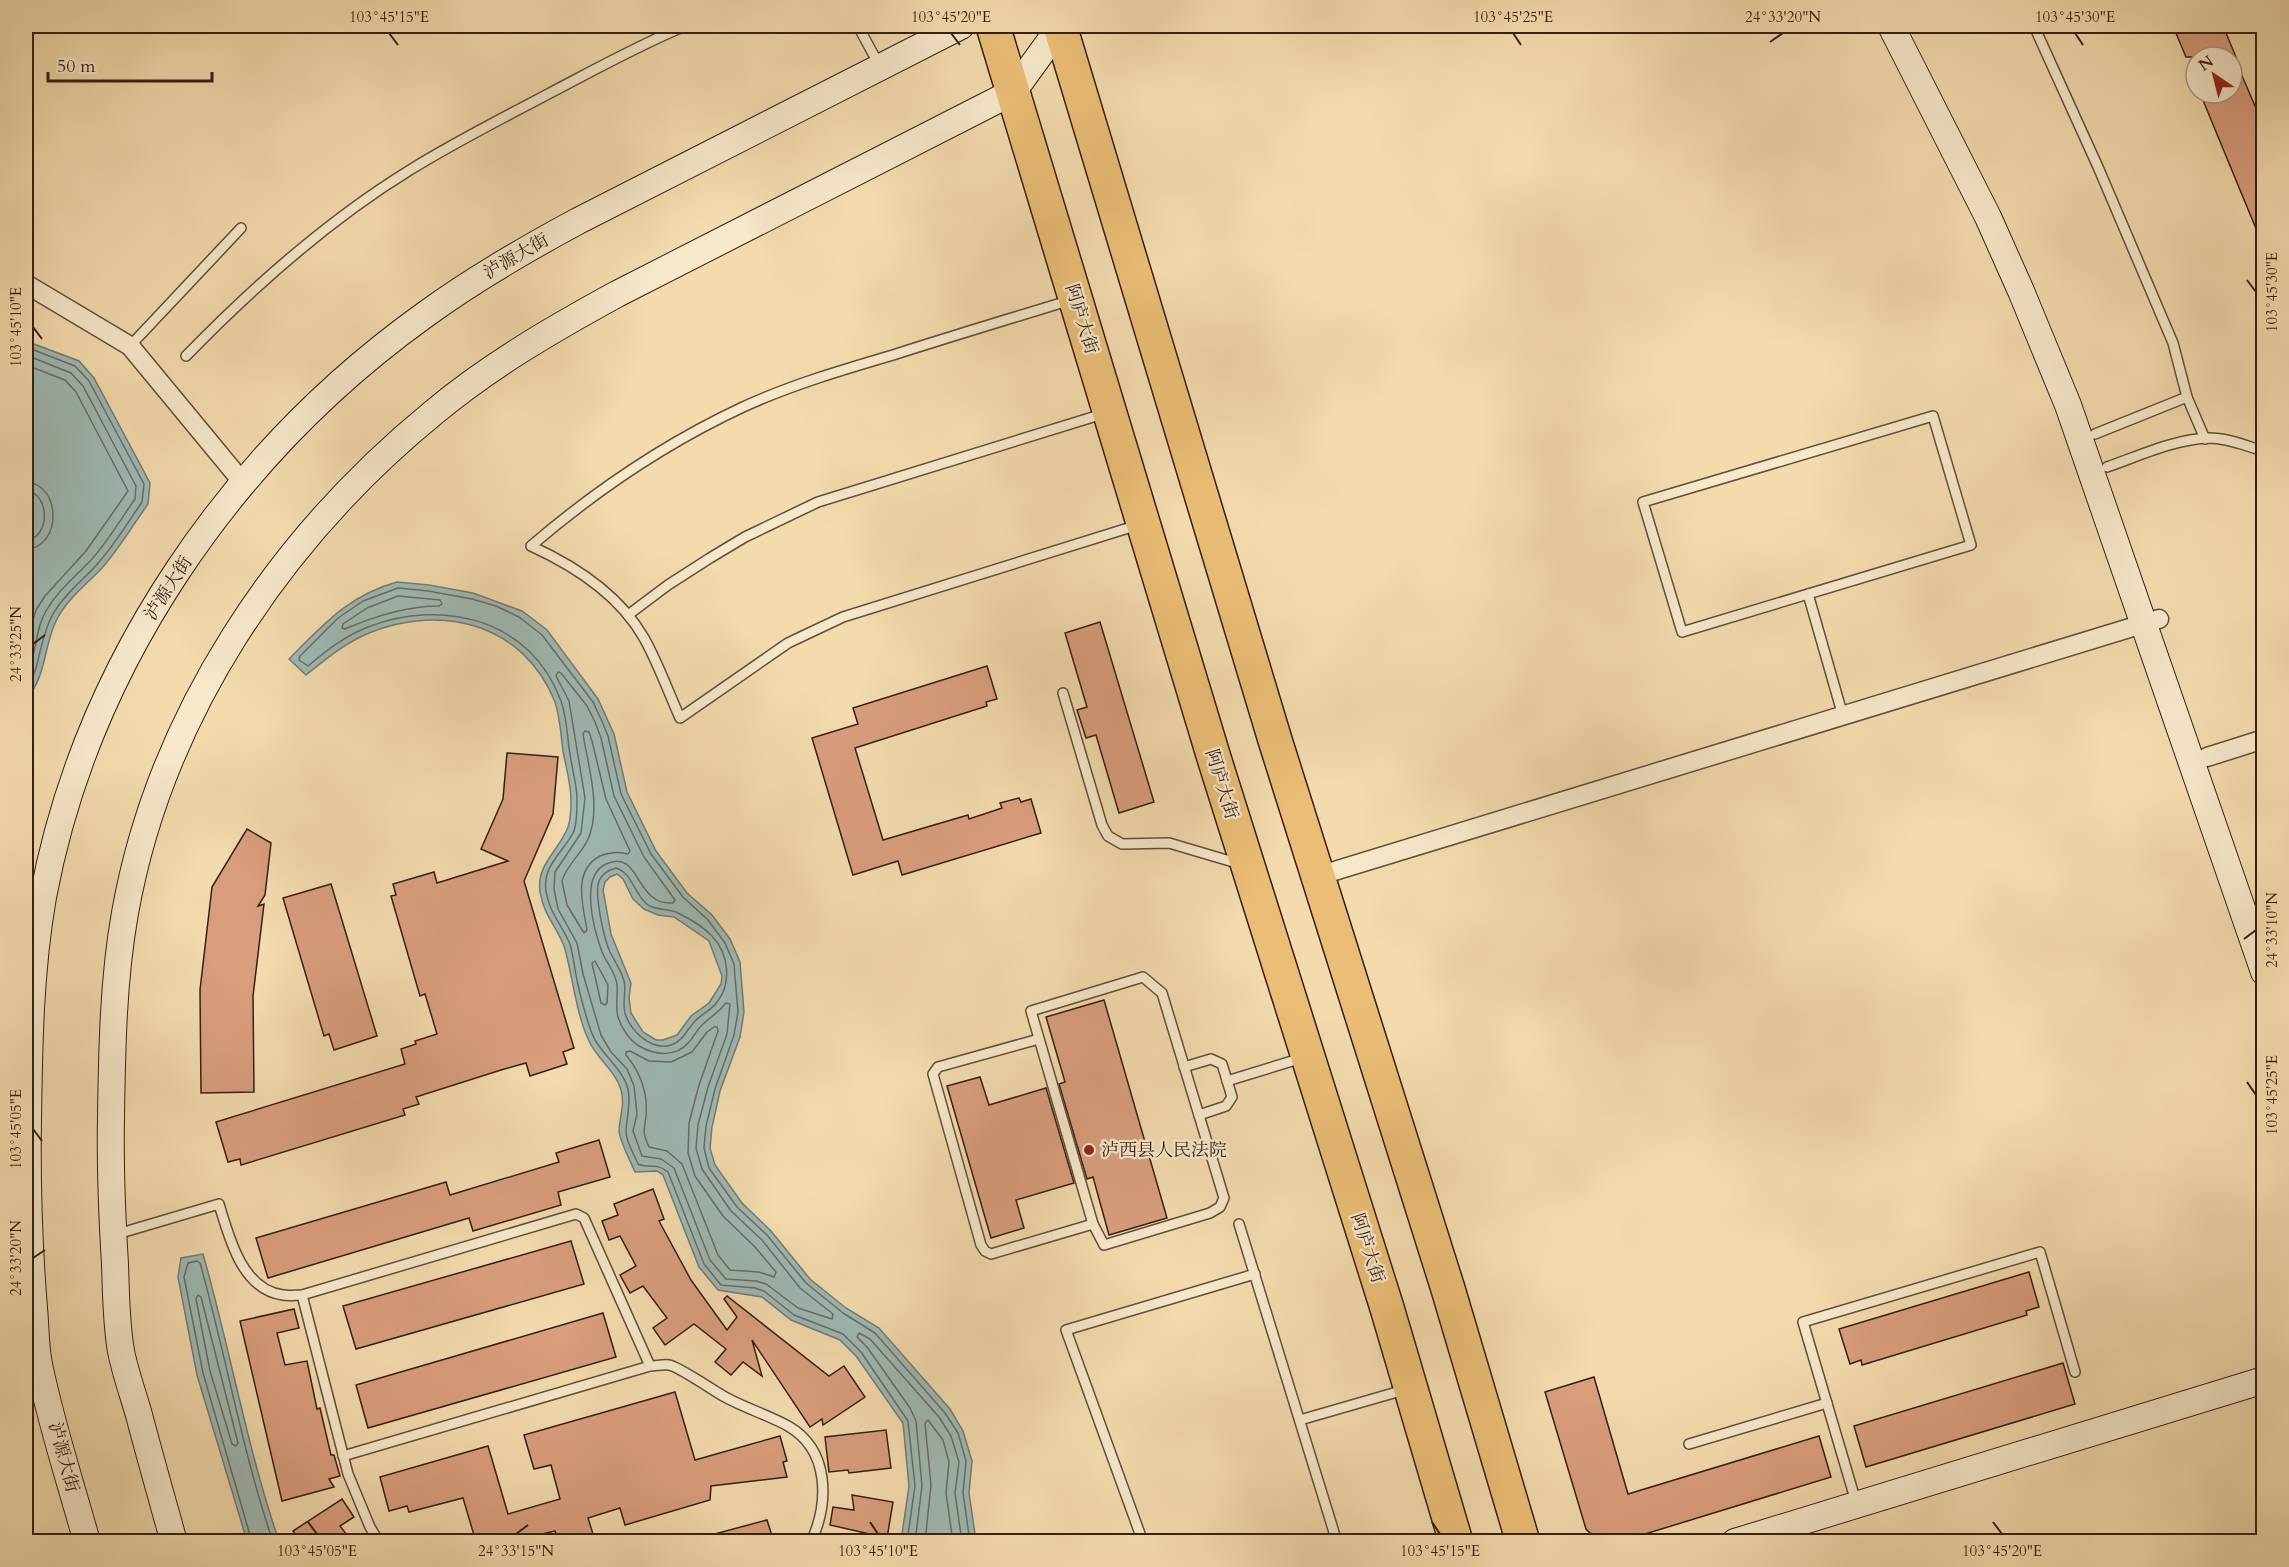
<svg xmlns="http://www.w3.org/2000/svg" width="2289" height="1567" font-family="Cardo,'Noto Serif SC',serif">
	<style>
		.water { fill: #9eb9b4; stroke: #747b75; stroke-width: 1.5; fill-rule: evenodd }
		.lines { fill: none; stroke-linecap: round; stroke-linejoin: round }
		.shore { stroke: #696c66; stroke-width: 1.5 }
		.building { fill: #d99e7c; stroke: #341f17; stroke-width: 1.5 }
		.lane-casing { stroke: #644e3c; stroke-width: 12 }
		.street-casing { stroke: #644e3c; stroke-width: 21 }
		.secondary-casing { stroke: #341f17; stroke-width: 28 }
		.highway-casing { stroke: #341f17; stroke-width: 36 }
		.lane { stroke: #f7e8ca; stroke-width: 9 }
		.street { stroke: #f7e8ca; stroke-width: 18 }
		.secondary { stroke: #f7e8ca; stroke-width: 26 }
		.highway { stroke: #eabe76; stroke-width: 33 }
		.ticks { fill: none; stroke: #341f17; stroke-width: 2 }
		.poi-dot { fill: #8f2418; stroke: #f7e8ca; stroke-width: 2 }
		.labels { text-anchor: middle; stroke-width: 4.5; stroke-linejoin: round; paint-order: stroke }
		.street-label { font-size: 18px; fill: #341f17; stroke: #f7e8ca }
		.poi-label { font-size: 18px; fill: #341f17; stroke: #f7e8ca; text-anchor: start }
		.neatline { fill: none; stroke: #341f17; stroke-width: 2 }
		.ticks-label { font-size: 15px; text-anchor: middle; fill: #341f17 }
	</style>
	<rect width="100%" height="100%" fill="#f3dbad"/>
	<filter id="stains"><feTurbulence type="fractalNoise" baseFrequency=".00333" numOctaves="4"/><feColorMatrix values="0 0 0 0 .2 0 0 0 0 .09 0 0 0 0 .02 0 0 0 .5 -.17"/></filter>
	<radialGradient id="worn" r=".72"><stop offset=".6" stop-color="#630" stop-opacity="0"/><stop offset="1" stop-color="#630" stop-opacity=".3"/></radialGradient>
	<!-- water -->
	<g class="water">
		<path d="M26 341 79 361 94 378 150 483 148 504C133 525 119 549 102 568 87 584 67 599 57 619 43 646 47 677 26 699V533C31 521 32 512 26 500Z"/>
		<path d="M397 582 429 585 473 593 522 611 547 630 598 699 614 734 627 792 656 851 687 893 712 915 730 939 740 962 744 1012 740 1037 720 1091 712 1127 710 1148 715 1165 742 1203 771 1231 810 1279 846 1308 879 1328 950 1409 963 1431 972 1461 969 1493 976 1541H901L909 1486 903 1423 856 1356 840 1340 791 1320 762 1297 718 1290 699 1267 663 1175 657 1171 635 1172C631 1162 619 1140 619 1130 620 1116 625 1104 621 1090 616 1071 597 1059 589 1041 576 1013 573 979 565 949 559 929 544 917 540 892 536 864 559 851 568 827 571 819 571 808 571 800 571 784 566 767 563 751 561 735 560 717 555 702 524 624 442 603 369 633 345 643 326 659 306 675L289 659C323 625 349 595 397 582ZM617 874 623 879 633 899 644 909 658 915 674 917 709 941 722 976 721 984 709 1003 691 1016 677 1035 663 1040H656L643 1032 631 1013 629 998 631 983 611 934 603 890 605 882 610 877Z"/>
		<path d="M203 1254C230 1349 247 1448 279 1541H247L197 1375 178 1277 181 1258Z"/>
	</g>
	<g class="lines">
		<!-- shore -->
		<g class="shore">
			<path d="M26 347 75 366 89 381 144 484 142 502C128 522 115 544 99 562 84 580 65 593 53 614 39 638 41 667 26 691"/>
			<path d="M26 355 71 373 83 386 136 486 135 499C121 519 108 541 92 559 76 576 58 590 46 611 34 631 37 657 26 676"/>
			<polyline points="26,365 65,380 76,392 128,491 86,551 45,596 36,610 26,642"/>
			<path d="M26 482C62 484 62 548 26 549"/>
			<path d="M26 491C51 493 50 539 26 540"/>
			<path d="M398 596 440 600 442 604 439 606C406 606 375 616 345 629L342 628 343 624 367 608Z"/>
			<path d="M558 672 561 673 587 706 595 722 601 738 614 796 644 857 675 900 673 903C634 906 641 848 606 864 579 876 594 930 602 952 606 962 616 973 617 985 618 995 615 1006 618 1017 621 1027 629 1040 639 1046 654 1055 676 1058 689 1042 694 1037 697 1029 703 1024 711 1017 719 1012 726 1003L730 1004 727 1034 708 1087 698 1125 696 1148 702 1169 731 1211 762 1240 800 1288 833 1314 832 1319 798 1308 766 1284 756 1281 726 1279 710 1260 674 1168 661 1159 642 1156 633 1131 637 1114 634 1086 627 1069 611 1052 601 1035 583 974 577 943 558 909 554 889 555 872 581 833 585 798 569 701 556 676Z"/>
			<path d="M585 731 589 732 592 741 606 799 630 851 628 854C618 851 610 852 600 856 572 871 583 905 587 930L584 933 567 905 562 881C566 865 583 853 589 837 601 805 588 766 583 734Z"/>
			<path d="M616 868C633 873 634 895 648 905 658 911 669 908 678 913 690 919 703 926 712 936 729 954 732 983 717 1002 712 1010 703 1013 696 1020 692 1024 689 1029 685 1034 667 1060 635 1040 626 1016 621 1005 627 992 624 981 621 970 615 962 610 952 604 939 594 894 599 881 602 873 609 870 616 868Z"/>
			<polygon points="595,961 608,985 607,1003 605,1005 601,1003 592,963"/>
			<path d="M714 1027H717L718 1031 699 1085 689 1123 688 1153 695 1176 723 1216 755 1247 776 1272 774 1277 759 1272 730 1270 718 1255 682 1164 667 1151 649 1147C642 1131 644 1132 646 1116 648 1093 640 1072 626 1055V1052L630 1051 649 1061 671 1062 692 1052 707 1032Z"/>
			<polygon points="198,1295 201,1297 238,1443 236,1446 232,1444 210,1371 196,1299"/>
			<path d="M252 1542 203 1373 184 1277 188 1263 197 1261 200 1263C226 1355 242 1451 273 1542"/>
			<path d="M907 1542 915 1486 908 1421 861 1352 843 1334 794 1315 764 1291 755 1288 721 1285 704 1264 668 1172C656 1162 648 1169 638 1164 634 1154 625 1140 626 1130 627 1116 631 1104 628 1089 623 1070 605 1057 595 1040 588 1027 579 991 576 975 574 965 573 954 570 944 562 925 549 912 546 891 542 865 564 852 574 831 577 822 577 809 577 799 577 785 572 769 570 754 567 737 567 717 561 701 531 619 443 598 368 627 345 636 327 650 308 666L299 660 300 656 338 618 363 601 398 588 428 591 472 599 496 606 519 617 542 635 593 702 601 719 608 736 621 794 651 854 683 897 708 920 725 943 734 964 738 1012 734 1035 715 1089 706 1126 704 1148 709 1168 737 1207 767 1235 806 1283 843 1313 875 1333 945 1413 958 1433 966 1461 963 1493 970 1542"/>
			<polyline points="915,1542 922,1486 916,1421 910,1408 867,1347 857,1337 859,1333 870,1339 939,1417 951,1436 959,1462 955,1493 962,1542"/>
			<polyline points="925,1542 931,1485 925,1423 928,1420 943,1440 949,1462 946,1493 953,1542"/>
		</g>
	</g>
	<!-- building -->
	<g class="building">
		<polygon points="2173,26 2223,26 2236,57 2234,57 2264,127 2264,248 2200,93 2232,93 2232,57 2186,57"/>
		<polygon points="1100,622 1154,802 1119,813 1096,735 1086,738 1077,710 1087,707 1065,633"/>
		<polygon points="987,666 997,699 986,702 987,706 855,748 883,840 968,815 969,819 1002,808 1000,803 1019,798 1021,802 1031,799 1041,833 902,875 898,861 853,875 812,738 858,724 853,708"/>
		<polygon points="507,753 558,757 553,814 524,881 574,1048 563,1052 567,1064 530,1076 526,1063 501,1070 416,1097 419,1104 403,1109 405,1115 241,1165 240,1159 228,1162 216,1122 405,1064 401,1049 416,1044 415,1041 437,1034 425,994 420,996 391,896 396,895 393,884 434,872 437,883 508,861 481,849 503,799"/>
		<polygon points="247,829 271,843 265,895 258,906 264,904 253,996 254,1092 201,1093 200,990 212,887"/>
		<polygon points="331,884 377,1036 334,1050 329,1034 324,1036 283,898"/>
		<polygon points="1104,1000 1167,1218 1109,1235 1093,1177 1087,1179 1059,1084 1065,1082 1046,1017"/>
		<polygon points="980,1077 989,1105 1046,1088 1074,1183 1016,1200 1024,1228 991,1238 947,1086"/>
		<polygon points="599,1140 610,1177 558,1192 561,1205 473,1231 469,1218 268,1278 256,1238 446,1182 450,1195 559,1162 556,1153"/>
		<polygon points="653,1189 664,1219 659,1221 691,1280 727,1330 737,1317 724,1299 727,1296 829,1376 844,1366 865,1397 823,1425 822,1419 810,1427 752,1340 762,1376 743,1362 731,1375 715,1362 726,1349 694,1324 665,1345 653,1328 667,1318 643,1286 630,1293 620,1275 636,1266 620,1236 609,1240 602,1221 618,1215 614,1204"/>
		<polygon points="571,1241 584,1284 356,1349 343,1306"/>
		<polygon points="2029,1272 2039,1307 2026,1311 2027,1315 1862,1365 1861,1360 1850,1364 1839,1329"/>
		<polygon points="294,1309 299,1328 277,1333 285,1365 307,1361 317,1409 320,1408 331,1455 334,1455 340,1476 329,1479 334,1487 282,1501 240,1321"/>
		<polygon points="603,1313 616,1357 368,1428 356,1385"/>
		<polygon points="2063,1363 2075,1404 1866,1467 1854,1426"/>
		<polygon points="1594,1377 1628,1494 1819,1436 1831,1477 1619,1542 1597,1540 1586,1529 1545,1392"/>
		<polygon points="675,1392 695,1460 780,1436 787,1461 783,1462 787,1477 711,1486 710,1500 625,1525 620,1508 588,1518 593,1534 568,1542 558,1542 555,1531 522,1539 523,1542 476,1542 463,1498 409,1512 407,1506 389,1511 380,1477 488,1446 508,1514 560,1499 551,1465 534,1469 524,1435"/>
		<polygon points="886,1430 891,1468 849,1473 848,1470 829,1472 825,1437"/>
		<polygon points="852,1495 893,1502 887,1538 830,1525 833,1507 854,1510"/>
		<polygon points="342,1499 354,1517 340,1526 347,1535 338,1542 301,1542 293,1531"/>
		<polygon points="767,1520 774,1542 708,1542 707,1536"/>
	</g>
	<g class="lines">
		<!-- lane casing -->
		<g class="lane-casing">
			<g id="lane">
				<polyline points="858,26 879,65"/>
				<polyline points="2034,26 2098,167 2173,343 2187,397 2205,439"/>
				<polyline points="2259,26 2264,38"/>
				<path d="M1071 300C1012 318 952 336 893 355 842 370 791 385 743 407 666 443 595 491 531 546 575 566 619 594 644 638 658 663 668 691 680 718L788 643 843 617 1138 525"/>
				<polyline points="130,346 241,228"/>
				<path d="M186 356C254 286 327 221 410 170 455 142 503 118 550 93 594 70 639 45 685 26"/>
				<polygon points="1933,416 1971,545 1682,632 1643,502"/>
				<polyline points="2095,434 2187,397"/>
				<path d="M2107 467C2139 456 2175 439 2209 438 2228 438 2246 446 2264 451"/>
				<polyline points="1808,594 1843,716"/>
				<polyline points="628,615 668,585 710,558 745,537 818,502 1106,413"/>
				<polyline points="1063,693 1102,825 1108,836 1122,844 1169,843 1240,864"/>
				<polygon points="1143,977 1162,993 1224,1198 1220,1207 1210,1213 1104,1245 1093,1224 1031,1011"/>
				<polyline points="1039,1039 938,1067 933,1074 981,1245 985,1251 991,1254 1093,1224"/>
				<polyline points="1184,1067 1211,1059 1222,1064 1232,1097 1226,1106 1199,1115"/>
				<polyline points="1227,1081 1302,1058"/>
				<polyline points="1239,1224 1337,1542"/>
				<path d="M114 1235 219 1204C229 1237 242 1290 283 1295 289 1296 296 1295 302 1295L576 1214 584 1218 650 1366"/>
				<polyline points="302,1295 348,1474 370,1527 379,1542"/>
				<polyline points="1300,1420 1404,1390"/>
				<polyline points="1689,1444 1827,1403"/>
				<path d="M343 1456 650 1366C656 1366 663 1364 669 1365 678 1366 714 1391 725 1397 745 1408 768 1415 788 1426 830 1450 829 1503 811 1542"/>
				<polyline points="1856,1502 1803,1322 2040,1252 2075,1372"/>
				<polyline points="1143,1542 1066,1330 1255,1274"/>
			</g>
		</g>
		<!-- street casing -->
		<g class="street-casing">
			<g id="street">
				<polyline points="26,284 130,346 244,484"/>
				<polyline points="2207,757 2264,739"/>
				<polyline points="1318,876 2159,619"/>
			</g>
		</g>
		<!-- secondary casing -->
		<g class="secondary-casing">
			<g id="secondary">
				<polyline points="1891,26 1988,217 2021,291 2068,405 2264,972"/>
				<path d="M87 1542C71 1484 52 1427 40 1369 35 1349 36 1328 34 1308 29 1246 27 1183 28 1121 29 1046 30 971 43 897 87 662 233 452 426 314 474 279 526 249 578 221L961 26"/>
				<path d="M174 1542C162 1499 150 1457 139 1415 133 1394 125 1372 121 1351 116 1323 116 1292 115 1264 112 1215 110 1166 111 1117 112 1050 113 980 125 913 160 716 279 539 433 413 489 366 553 329 617 294L1013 92 1060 27 1067 26"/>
				<polyline points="1735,1542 2264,1380"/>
			</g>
		</g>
		<!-- highway casing -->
		<g class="highway-casing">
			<g id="highway">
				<polyline points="993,26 1214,758 1387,1308 1456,1542"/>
				<polyline points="1060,26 1275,740 1448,1289 1523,1542"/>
			</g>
		</g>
		<!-- lane -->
		<use href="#lane" class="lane"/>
		<!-- street -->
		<use href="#street" class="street"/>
		<!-- secondary -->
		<use href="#secondary" class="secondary"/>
		<!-- highway -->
		<use href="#highway" class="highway"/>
	</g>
	<!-- ticks -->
	<path class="ticks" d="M389 33 398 45M951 33 960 45M1513 33 1521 45M2075 33 2083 45M1770 42 1783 33M2247 280 2256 292M33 327 42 339M33 644 45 635M2244 939 2256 930M2247 1082 2256 1095M33 1129 42 1141M33 1258 45 1250M308 1522 317 1534M870 1522 878 1534M1432 1522 1440 1534M1993 1522 2002 1534M516 1534 528 1525"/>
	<!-- markers -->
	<circle class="poi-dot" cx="1089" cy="1150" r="6"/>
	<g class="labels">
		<!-- street labels -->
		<g class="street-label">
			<text transform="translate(516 256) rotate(-30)" y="6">泸源大街</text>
			<text transform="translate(1082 319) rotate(73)" y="6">阿庐大街</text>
			<text transform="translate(168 588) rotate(-57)" y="6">泸源大街</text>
			<text transform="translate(1222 784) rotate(73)" y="6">阿庐大街</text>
			<text transform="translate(1368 1248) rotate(72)" y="6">阿庐大街</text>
			<text transform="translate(64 1457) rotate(75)" y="6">泸源大街</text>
		</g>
		<!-- poi labels -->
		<g class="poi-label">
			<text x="1101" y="1156">泸西县人民法院</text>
		</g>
	</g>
	<!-- margin -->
	<rect width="2289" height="1567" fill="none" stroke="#f3dbad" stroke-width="66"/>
	<!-- north arrow -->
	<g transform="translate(2214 75) rotate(325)"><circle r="28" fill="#f7e8ca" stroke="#a99882" stroke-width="1.5"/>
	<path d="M0-4.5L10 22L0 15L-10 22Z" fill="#8f2418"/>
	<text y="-9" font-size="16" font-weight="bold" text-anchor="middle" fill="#341f17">N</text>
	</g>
	<!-- scale -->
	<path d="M48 72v9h164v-9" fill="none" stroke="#341f17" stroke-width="3"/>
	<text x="57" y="72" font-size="18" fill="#341f17" stroke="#f7e8ca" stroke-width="4.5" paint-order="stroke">50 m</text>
	<rect x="33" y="33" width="2223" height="1501" class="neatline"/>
	<g class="ticks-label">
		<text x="389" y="22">103°45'15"E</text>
		<text x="951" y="22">103°45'20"E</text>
		<text x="1513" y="22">103°45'25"E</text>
		<text x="1783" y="22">24°33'20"N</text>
		<text x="2075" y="22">103°45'30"E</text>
		<text transform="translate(2272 292) rotate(-90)" y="5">103°45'30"E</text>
		<text transform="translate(16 327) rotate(-90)" y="5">103°45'10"E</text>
		<text transform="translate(16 644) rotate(-90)" y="5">24°33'25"N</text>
		<text transform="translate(2272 930) rotate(-90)" y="5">24°33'10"N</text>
		<text transform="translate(2272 1095) rotate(-90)" y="5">103°45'25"E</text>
		<text transform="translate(16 1129) rotate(-90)" y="5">103°45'05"E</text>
		<text transform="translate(16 1258) rotate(-90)" y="5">24°33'20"N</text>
		<text x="317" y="1556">103°45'05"E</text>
		<text x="516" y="1556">24°33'15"N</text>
		<text x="878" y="1556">103°45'10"E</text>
		<text x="1440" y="1556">103°45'15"E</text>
		<text x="2002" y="1556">103°45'20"E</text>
	</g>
	<rect width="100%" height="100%" filter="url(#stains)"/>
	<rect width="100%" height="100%" fill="url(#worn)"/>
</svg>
